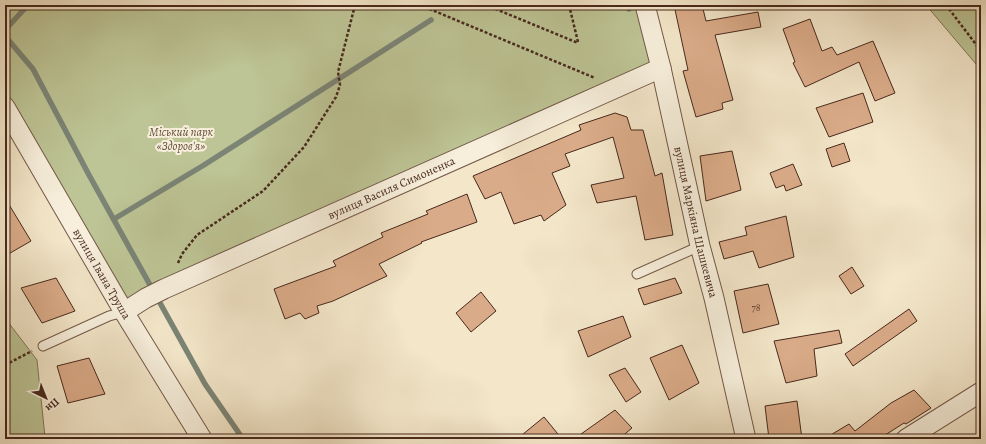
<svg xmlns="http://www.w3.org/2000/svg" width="986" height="444" font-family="Alegreya,serif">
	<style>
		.green { fill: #bdc495; stroke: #827659 }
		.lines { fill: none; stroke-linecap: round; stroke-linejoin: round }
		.stream { stroke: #7b8475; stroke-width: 5.5 }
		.building { fill: #daab88; stroke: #48291d }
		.lane-casing { stroke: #735848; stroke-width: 11 }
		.street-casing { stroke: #735848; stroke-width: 21 }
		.path { stroke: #48291d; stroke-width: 2.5; stroke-dasharray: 3 2; stroke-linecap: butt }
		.lane { stroke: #f7efdc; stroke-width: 9 }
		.street { stroke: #f7efdc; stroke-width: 19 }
		.labels { text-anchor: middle; stroke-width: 4; stroke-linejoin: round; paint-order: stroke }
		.number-label { font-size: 10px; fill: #6c4a38 }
		.park-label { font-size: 12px; font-style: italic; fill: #65503b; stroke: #f7efdc }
		.street-label { font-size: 12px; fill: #48291d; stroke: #f7efdc }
	</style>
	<rect width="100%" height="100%" fill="#f3e6c9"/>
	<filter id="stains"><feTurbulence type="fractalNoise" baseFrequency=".005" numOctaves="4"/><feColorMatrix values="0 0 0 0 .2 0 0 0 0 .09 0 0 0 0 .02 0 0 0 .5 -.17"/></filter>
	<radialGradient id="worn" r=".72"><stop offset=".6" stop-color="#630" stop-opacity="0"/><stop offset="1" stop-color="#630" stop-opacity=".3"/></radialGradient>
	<!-- green -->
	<g class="green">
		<polygon points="5,5 645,5 661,68 124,312 5,107"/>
		<polygon points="926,5 981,5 981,70"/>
		<polygon points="5,318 37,360 45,437 47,439 5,439"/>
	</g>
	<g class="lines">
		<!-- stream -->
		<g class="stream">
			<polyline points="627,5 629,9"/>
			<polyline points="5,30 28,5"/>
			<polyline points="5,36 33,69 89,175 205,384 243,439"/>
			<polyline points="114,219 204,165 431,20"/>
		</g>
	</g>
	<!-- building -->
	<g class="building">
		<polygon points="674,5 702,5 706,21 758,12 761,27 715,35 733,100 722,103 723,109 696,117 683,71 688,70"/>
		<polygon points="810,19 822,51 832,47 837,55 873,41 895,93 875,101 859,62 805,87 793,63 795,62 783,29"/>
		<polygon points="863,93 873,122 829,137 816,108"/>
		<polygon points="615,113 627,117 631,130 643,130 655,176 662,173 673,235 645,240 636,196 597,203 591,185 624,178 613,137 565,154 570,166 552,173 566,205 544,221 541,215 514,224 501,192 485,199 473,176 581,130 579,125"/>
		<polygon points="844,143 850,161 832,167 826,149"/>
		<polygon points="732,151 741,190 706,201 700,156"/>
		<polygon points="793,164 802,185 786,191 784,185 776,188 770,173"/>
		<polygon points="467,194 477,222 421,242 422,243 379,264 387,276 333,301 317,306 319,313 305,319 300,313 285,319 274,289 336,266 333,261 383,237 381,233 428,214 426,211"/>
		<polygon points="5,198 31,241 5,256"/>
		<polygon points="786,216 794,257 759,268 753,251 724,259 719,242 747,235 745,227"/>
		<polygon points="852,267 864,286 851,294 839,276"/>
		<polygon points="56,278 75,311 42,323 21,288"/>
		<polygon points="675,278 682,293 644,305 638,289"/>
		<polygon points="768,284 779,324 743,333 734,291"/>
		<polygon points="481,292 496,311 471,332 456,313"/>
		<polygon points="909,309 917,321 853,366 845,354"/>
		<polygon points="623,316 631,337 588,357 578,331"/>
		<polygon points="839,330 842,343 814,349 817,376 786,383 774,341"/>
		<polygon points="682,345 699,383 669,400 650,358"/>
		<polygon points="89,358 105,394 68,403 57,366"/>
		<polygon points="625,368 641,392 626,402 609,375"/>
		<polygon points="914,390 931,408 906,424 904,423 879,439 824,439 849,424 855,431 891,403"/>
		<polygon points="797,401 802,439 769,439 765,406"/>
		<polygon points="615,410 632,428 619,439 574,439"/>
		<polygon points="544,417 562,439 517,439"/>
	</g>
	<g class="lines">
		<!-- lane casing -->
		<g class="lane-casing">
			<g id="lane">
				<polyline points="637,274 700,246"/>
				<polyline points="43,346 109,316 124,312"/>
			</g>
		</g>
		<!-- street casing -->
		<g class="street-casing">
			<g id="street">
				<path id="s1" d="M645 5 661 68 700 246 714 298 746 439"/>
				<path id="s2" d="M5 107 124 312 202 439"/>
				<path id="s3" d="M124 312 146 298 164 289 661 68"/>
				<polyline points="906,439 981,392"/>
			</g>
		</g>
		<!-- path -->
		<g class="path">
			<polyline points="420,5 595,78"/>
			<polyline points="486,5 578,43"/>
			<polyline points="569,5 578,42"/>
			<polyline points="946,5 981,51"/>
			<polyline points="178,263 182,254 197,235 263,191 304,147 336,97 340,85 338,72 355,5"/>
			<polyline points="5,365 32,351"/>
		</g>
		<!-- lane -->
		<use href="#lane" class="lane"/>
		<!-- street -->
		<use href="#street" class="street"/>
	</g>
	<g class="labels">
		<!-- number labels -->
		<g class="number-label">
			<text x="756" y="311">78</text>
		</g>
		<!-- park labels -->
		<g class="park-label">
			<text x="181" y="136">Міський парк<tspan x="181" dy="14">«Здоров'я»</tspan></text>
		</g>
		<!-- street labels -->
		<g class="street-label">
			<text dy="4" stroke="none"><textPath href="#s3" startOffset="295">вулиця Василя Симоненка</textPath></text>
			<text dy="4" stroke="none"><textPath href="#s1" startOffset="223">вулиця Маркіяна Шашкевича</textPath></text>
			<text dy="4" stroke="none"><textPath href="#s2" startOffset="193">вулиця Івана Труша</textPath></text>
		</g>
	</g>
	<!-- margin -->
	<rect width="986" height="444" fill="none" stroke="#f3e6c9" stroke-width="20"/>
	<rect x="6" y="6" width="974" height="432" fill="none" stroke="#48291d" stroke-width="2"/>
	<rect x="10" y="10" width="966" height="424" fill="none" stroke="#48291d"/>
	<!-- north arrow -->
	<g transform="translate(46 398) rotate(137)" stroke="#f7efdc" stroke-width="3" paint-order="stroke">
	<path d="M0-3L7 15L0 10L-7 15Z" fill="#48291d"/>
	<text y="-6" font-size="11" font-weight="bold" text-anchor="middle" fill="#48291d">Пн</text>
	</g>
	<rect width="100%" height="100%" filter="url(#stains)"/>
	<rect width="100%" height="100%" fill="url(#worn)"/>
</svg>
